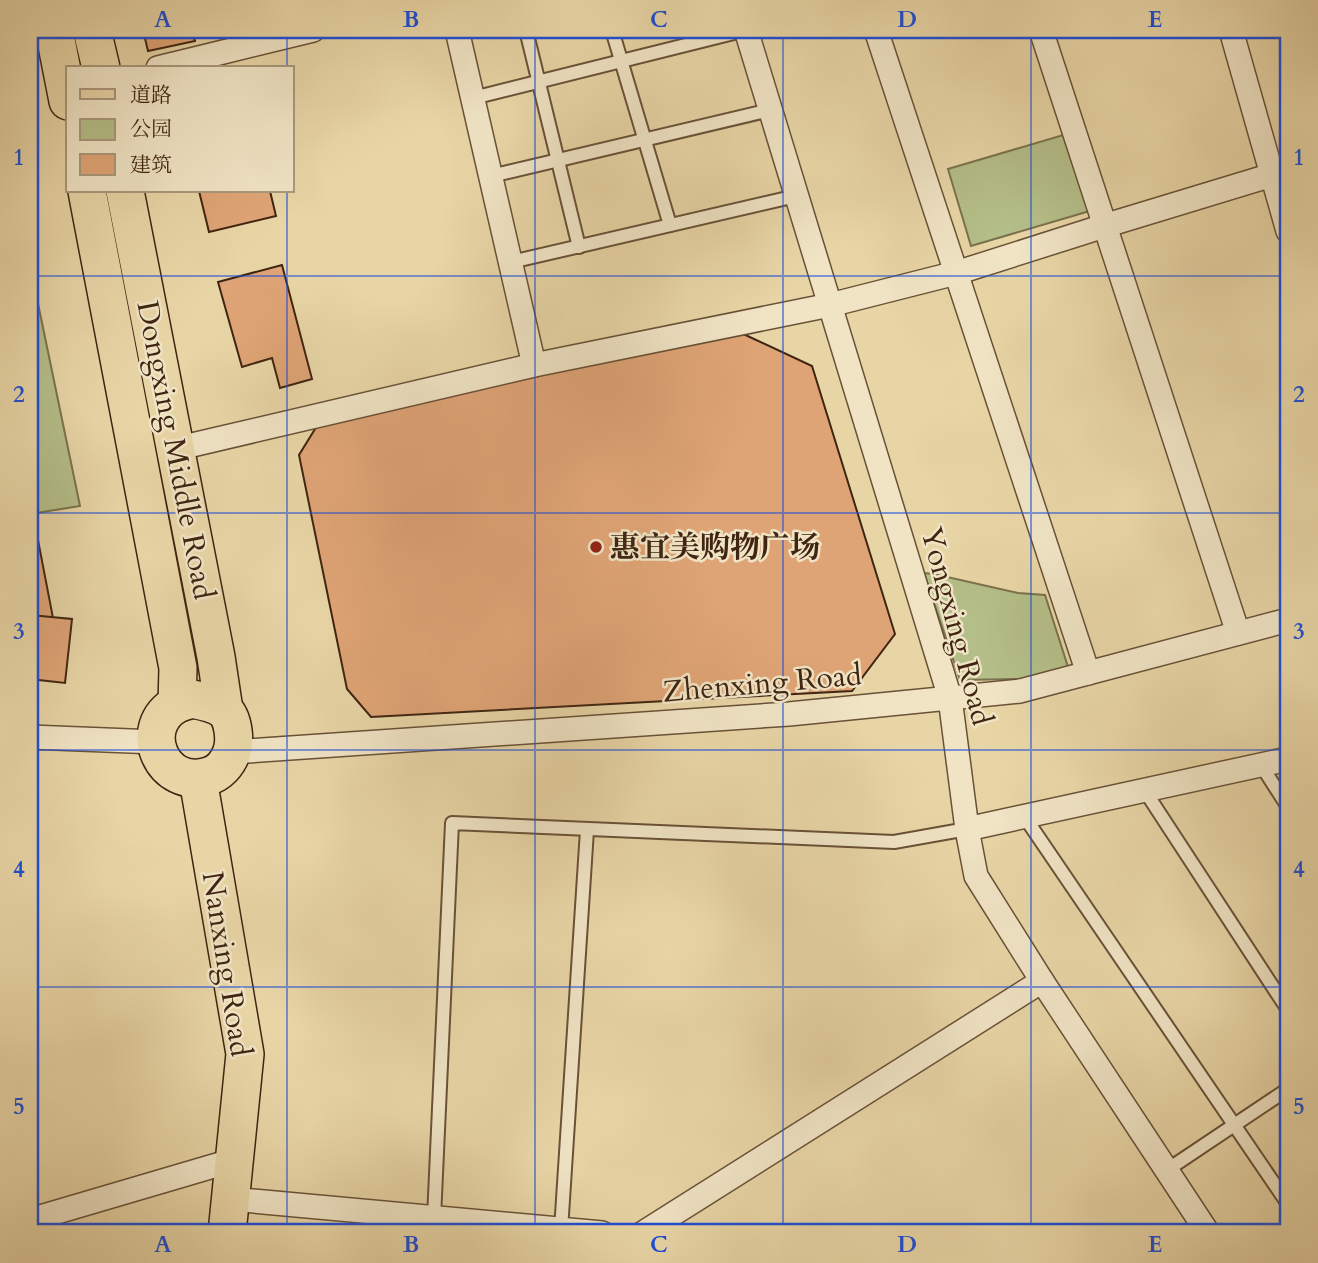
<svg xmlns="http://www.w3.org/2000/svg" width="1318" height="1263" font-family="Cardo,'Noto Serif SC',serif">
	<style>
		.green { fill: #b4be88; stroke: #7a724d; stroke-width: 2 }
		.building { fill: #dfa476; stroke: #3f2512; stroke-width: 2 }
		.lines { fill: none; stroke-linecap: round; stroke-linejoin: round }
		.lane-casing { stroke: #695137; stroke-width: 16 }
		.street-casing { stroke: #695137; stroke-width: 26 }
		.primary-casing { stroke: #3f2512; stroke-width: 40 }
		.lane { stroke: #f0e4c5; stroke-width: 12 }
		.street { stroke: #f0e4c5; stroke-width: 23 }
		.primary { stroke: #e8d5a6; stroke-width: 37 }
		.grid { fill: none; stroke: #1d4ed8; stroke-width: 2; stroke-opacity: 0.55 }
		.poi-dot { fill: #8f2418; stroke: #f0e4c5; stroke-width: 2.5 }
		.labels { text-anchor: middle; stroke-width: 5; stroke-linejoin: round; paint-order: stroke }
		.street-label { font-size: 30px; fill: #3f2512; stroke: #f0e4c5 }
		.poi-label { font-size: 30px; font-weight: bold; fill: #3f2512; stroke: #f0e4c5; text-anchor: start }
		.neatline { fill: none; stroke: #1d4ed8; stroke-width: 2.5 }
		.grid-label { font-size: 23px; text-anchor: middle; font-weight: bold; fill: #1d4ed8 }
	</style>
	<rect width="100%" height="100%" fill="#e8d5a6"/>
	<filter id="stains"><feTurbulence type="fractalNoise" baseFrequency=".00286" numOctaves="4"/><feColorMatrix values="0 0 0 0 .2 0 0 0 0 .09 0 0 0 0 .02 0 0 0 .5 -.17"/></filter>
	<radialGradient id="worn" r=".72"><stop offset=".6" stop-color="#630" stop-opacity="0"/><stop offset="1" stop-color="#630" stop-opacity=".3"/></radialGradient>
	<!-- green -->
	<g class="green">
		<polygon points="1070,133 1093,210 971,246 948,169"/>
		<polygon points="30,265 80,506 30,514"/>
		<polygon points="924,573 934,574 1018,593 1045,595 1068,667 1023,679 960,680"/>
	</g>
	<!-- building -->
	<g class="building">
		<polygon points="143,30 192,30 195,41 148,51"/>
		<polygon points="199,191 270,191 276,216 209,232"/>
		<polygon points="282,265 312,379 280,388 272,358 242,367 218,282"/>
		<polygon points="739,332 812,366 895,634 852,691 371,717 347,689 299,455 320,421"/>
		<polygon points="30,514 33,514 53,618 30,615"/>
		<polygon points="30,615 72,619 65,683 30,679"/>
	</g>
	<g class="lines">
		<!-- lane casing -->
		<g class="lane-casing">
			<g id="lane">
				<polyline points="526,30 579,247"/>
				<polyline points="612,30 670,225"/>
				<polyline points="473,98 746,30"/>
				<polyline points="491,176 770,110"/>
				<polyline points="511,262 796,196"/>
				<polyline points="1261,765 1288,807"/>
				<polyline points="1145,791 1288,1010"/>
				<polyline points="1024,816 1288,1204"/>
				<polyline points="1167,1170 1288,1089"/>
				<polyline points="434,1218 452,823 894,842 967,829"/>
				<polyline points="561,1230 587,830"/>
			</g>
		</g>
		<!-- street casing -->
		<g class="street-casing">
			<g id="street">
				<polyline points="457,30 534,365"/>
				<polyline points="746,30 950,698 967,829 976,876 1042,981 1208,1233"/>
				<polyline points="876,30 1088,673"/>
				<polyline points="1041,30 1238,633"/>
				<polyline points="1231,30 1288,231"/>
				<polyline points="158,68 313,30"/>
				<polyline points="175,449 534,365 830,305 956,273 1104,226 1272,175"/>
				<polyline points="30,737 156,742"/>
				<polyline points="232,752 789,714 1020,691 1288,620"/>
				<polyline points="967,829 1288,759"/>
				<polyline points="231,1199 602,1233"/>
				<polyline points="30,1220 234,1160"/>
				<polyline points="643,1233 1042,981"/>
			</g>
		</g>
		<!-- primary casing -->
		<g class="primary-casing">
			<g id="primary">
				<polyline points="54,30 68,101"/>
				<polyline points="92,30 101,68"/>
				<polyline points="87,191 178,668 177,704"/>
				<polyline points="125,191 216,657 224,710"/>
				<path d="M192 699C202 701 214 703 223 709 234 718 236 742 231 754 227 764 219 773 209 776 162 791 135 727 177 704 181 702 187 701 192 699Z"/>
				<polyline points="198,779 245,1054 227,1233"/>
			</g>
		</g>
		<!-- lane -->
		<use href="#lane" class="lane"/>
		<!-- street -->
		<use href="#street" class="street"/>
		<!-- primary -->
		<use href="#primary" class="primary"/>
	</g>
	<!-- grid -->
	<path class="grid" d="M287 30V68M535 30V1233M783 30V1233M1031 30V1233M287 191V1233M30 276H1288M30 513H1288M30 750H1288M30 987H1288"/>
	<!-- markers -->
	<circle class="poi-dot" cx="596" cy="547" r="7"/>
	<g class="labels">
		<!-- street labels -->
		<g class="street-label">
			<text transform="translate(176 450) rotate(79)" y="10">Dongxing Middle Road</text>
			<text transform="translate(957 626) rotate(75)" y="10">Yongxing Road</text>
			<text transform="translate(762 683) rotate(-5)" y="10">Zhenxing Road</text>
			<text transform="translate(227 964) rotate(81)" y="10">Nanxing Road</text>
		</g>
		<!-- poi labels -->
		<g class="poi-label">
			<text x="610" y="557">惠宜美购物广场</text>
		</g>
	</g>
	<!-- margin -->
	<rect width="1318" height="1263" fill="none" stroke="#e8d5a6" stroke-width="77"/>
	<!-- legend -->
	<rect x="66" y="66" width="228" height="126" fill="#f0e4c5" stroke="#a9987d" stroke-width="2"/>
	<rect x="80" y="89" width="35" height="10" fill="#e8d5a6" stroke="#a9987d" stroke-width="2"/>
	<text x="130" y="102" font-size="21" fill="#3f2512">道路</text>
	<rect x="80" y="119" width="35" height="21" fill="#b4be88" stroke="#a9987d" stroke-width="2"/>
	<text x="130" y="136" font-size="21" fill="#3f2512">公园</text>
	<rect x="80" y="154" width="35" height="21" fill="#dfa476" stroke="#a9987d" stroke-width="2"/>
	<text x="130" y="172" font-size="21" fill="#3f2512">建筑</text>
	<rect x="38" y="38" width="1242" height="1186" class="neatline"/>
	<g class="grid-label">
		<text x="163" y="27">A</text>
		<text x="411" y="27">B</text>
		<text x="659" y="27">C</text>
		<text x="907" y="27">D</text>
		<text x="1155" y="27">E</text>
		<text x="19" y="165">1</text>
		<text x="1299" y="165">1</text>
		<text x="19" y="402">2</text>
		<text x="1299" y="402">2</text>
		<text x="19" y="639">3</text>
		<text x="1299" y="639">3</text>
		<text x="19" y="877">4</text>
		<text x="1299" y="877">4</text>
		<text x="19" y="1114">5</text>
		<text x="1299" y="1114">5</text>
		<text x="163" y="1252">A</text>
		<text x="411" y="1252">B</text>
		<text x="659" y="1252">C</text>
		<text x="907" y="1252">D</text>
		<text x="1155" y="1252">E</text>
	</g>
	<rect width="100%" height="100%" filter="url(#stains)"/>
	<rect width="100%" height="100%" fill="url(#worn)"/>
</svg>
